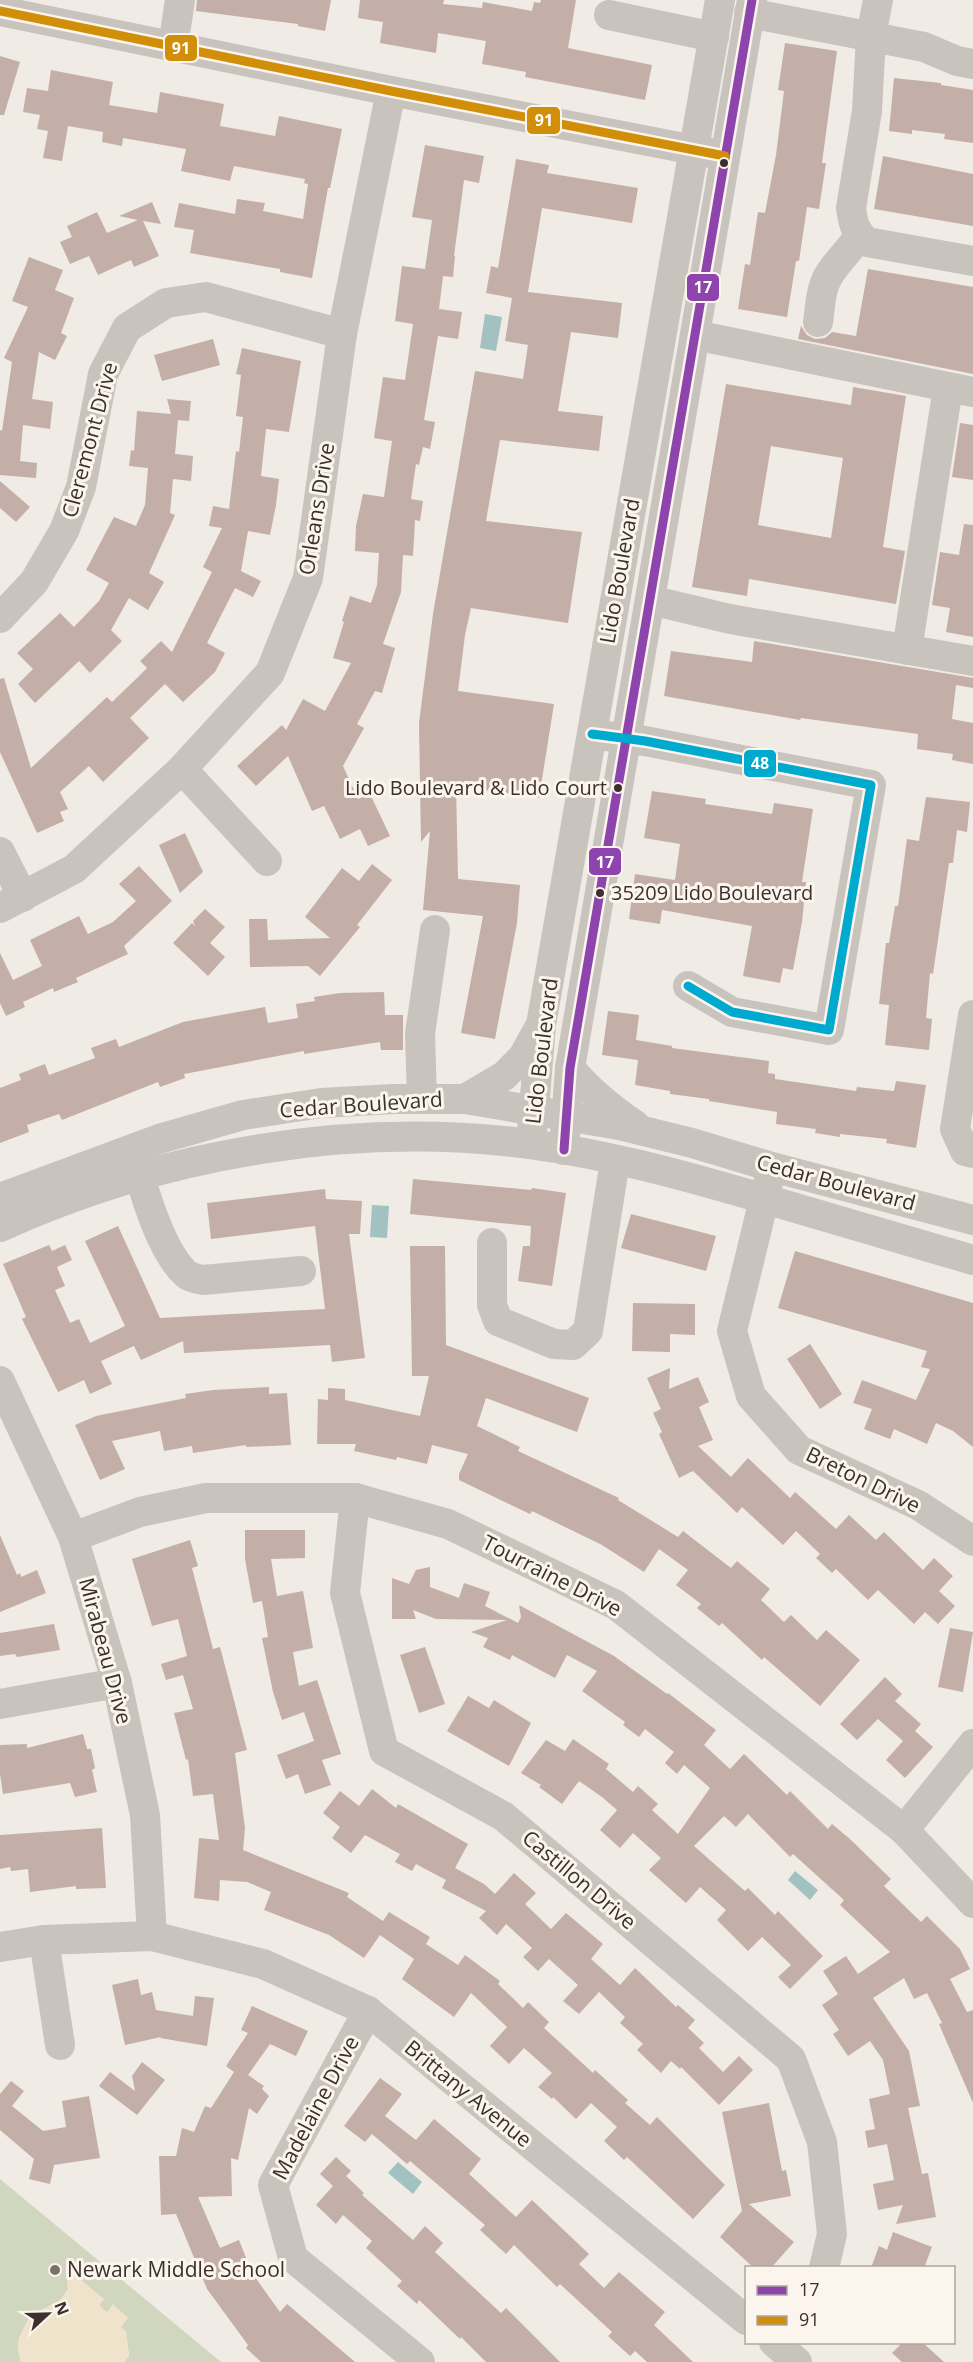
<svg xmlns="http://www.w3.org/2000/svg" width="973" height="2362" font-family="'Open Sans',sans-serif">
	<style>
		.green { fill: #d1d6bf }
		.sand { fill: #efe3cc }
		.water { fill: #a1c2c1 }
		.building { fill: #c3afa7; fill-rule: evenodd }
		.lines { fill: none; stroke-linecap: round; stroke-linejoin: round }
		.minor { stroke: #c9c3be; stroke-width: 30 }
		.bus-1-casing { stroke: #fbf5ee; stroke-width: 14 }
		.bus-2-casing { stroke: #fbf5ee; stroke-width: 14 }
		.bus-3-casing { stroke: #fbf5ee; stroke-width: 14 }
		.bus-1 { stroke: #8e44ad; stroke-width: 9 }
		.bus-2 { stroke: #d18e09; stroke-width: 9 }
		.bus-3 { stroke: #00a9ce; stroke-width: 9 }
		.bus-dot { fill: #3b302b; stroke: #fbf5ee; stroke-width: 2 }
		.poi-dot { fill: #7a716c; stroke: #fbf5ee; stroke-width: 2 }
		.labels { text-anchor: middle; stroke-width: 6; stroke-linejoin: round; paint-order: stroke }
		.bus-label { font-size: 20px; fill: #3b302b; stroke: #fbf5ee; text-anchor: end }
		.street-label { font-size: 21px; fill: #3b302b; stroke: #fbf5ee }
		.poi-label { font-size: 21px; fill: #3b302b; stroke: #fbf5ee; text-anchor: start }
		.line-badge { stroke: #fbf5ee; stroke-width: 2 }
		.badge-label { font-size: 16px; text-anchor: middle; font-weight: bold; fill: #fff }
	</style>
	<rect width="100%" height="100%" fill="#f0ebe5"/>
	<!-- green -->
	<polygon class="green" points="0,2179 221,2362 124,2362 129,2356 126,2332 99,2305 104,2299 69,2289 59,2301 30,2316 19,2338 18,2349 21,2362 0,2362"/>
	<!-- sand -->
	<polygon class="sand" points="73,2273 104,2299 99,2305 107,2312 113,2304 128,2318 121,2327 126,2332 129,2356 124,2362 21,2362 18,2349 19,2338 30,2316 59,2301 68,2289 67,2281"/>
	<!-- water -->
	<g class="water">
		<polygon points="485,314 502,317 496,351 480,348"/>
		<polygon points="372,1205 389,1206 387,1238 370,1237"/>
		<polygon points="795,1871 818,1890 810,1900 788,1880"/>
		<polygon points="398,2162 422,2182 413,2194 388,2173"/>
	</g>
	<!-- building -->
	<g class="building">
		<polygon points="197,0 331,0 325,31 298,26 298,24 196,11"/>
		<polygon points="360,0 444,0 443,4 482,8 483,2 532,11 534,2 540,3 541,0 576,0 568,48 652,65 645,100 525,77 526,72 482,64 486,41 438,33 436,53 380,43 383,22 358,18"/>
		<polygon points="785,43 837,51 822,163 826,163 819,209 807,207 799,261 796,261 787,317 738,309 745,264 750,265 758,212 765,213 776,155 784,91 778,90"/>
		<polygon points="0,56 20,62 4,115 0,115"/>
		<polygon points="51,70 113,82 109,105 157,113 160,92 224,104 220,126 275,136 279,116 342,129 330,188 328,188 312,278 280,272 280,269 190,253 194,230 174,227 179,203 235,214 237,199 265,203 263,211 303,219 308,184 304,183 305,179 234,166 230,181 181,171 186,149 123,138 122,146 102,142 103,132 68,126 62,161 43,158 48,131 37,129 40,115 23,112 27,88 48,91"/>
		<polygon points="894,78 941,83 941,85 973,90 973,143 944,139 945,134 912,130 912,134 889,131"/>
		<polygon points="425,145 484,156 479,183 464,180 454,256 455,256 453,277 443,276 439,309 462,312 458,339 438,336 424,420 435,422 430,449 423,447 419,465 416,464 411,499 423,501 420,521 415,520 413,556 403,555 401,592 383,644 395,648 382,693 375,691 357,724 364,728 343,766 358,799 370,794 390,836 368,846 360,829 340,839 324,806 312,811 288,756 256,786 237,766 282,725 286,730 303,699 325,711 351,663 333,658 344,622 342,621 350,596 371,603 377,585 379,553 355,551 356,526 363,494 384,497 392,441 374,438 383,377 405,380 413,324 395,321 402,266 425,269 432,220 412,217"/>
		<polygon points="883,156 973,174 973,226 874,209"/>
		<polygon points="516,159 549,165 547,173 638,188 632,223 542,208 528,292 622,303 618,338 571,332 558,411 603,416 599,451 500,440 486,521 582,532 568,623 471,608 465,635 458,691 554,704 539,798 456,786 458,879 520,885 517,923 495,1039 461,1033 483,916 423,910 430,831 421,842 419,723 433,614 475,371 523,379 528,345 505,341 512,298 486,293 491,266 498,268"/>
		<polygon points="152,202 161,224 143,221 159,256 134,267 131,260 98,275 89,256 70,264 60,242 72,237 67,226 97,212 107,233 138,220 119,216"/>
		<polygon points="29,257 63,270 55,290 74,298 61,333 67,336 55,360 39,352 32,399 53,402 50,429 23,425 20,461 37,463 36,478 0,475 0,430 2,431 12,362 4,358 28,307 12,301"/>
		<polygon points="868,269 973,287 973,374 798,339 801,326 807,335 815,339 825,338 832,332 856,336"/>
		<polygon points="213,339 220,365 162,381 154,355"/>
		<polygon points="242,348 301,361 289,432 266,429 261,476 279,479 276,505 270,535 248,531 241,571 261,581 253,597 235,588 207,643 225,653 215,672 183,702 165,684 130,718 149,738 103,782 89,766 60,792 68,809 60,812 64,821 37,833 0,752 0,679 4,678 31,768 107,697 112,702 136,679 147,668 140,661 161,641 172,652 212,572 203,567 222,528 209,526 213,506 229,509 236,451 239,452 243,417 236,416 241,375 236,374"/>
		<path d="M726 384 851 405 853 387 906 396 883 547 905 551 896 604 749 579 747 596 692 587ZM771 446 843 458 831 538 758 525Z"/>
		<polygon points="167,399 191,401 189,421 178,420 175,454 193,456 191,481 173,479 170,513 175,515 149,573 164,582 148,610 129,598 111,630 122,641 90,673 79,661 35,703 18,684 33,669 17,653 60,613 74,627 99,601 109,583 86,570 114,517 136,526 145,505 148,468 129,466 131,450 134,451 137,411 171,414"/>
		<polygon points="960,423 973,425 973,480 952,477"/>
		<polygon points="0,481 30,507 16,522 0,508"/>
		<polygon points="964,524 973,525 973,637 946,632 950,608 932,605 940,552 959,555"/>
		<polygon points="754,641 973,678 973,688 956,685 952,719 973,723 973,764 952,760 953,754 917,749 918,734 801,718 800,720 664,696 671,651 752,662"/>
		<polygon points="652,791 706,799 705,804 772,814 774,803 813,809 802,882 806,882 802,922 793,970 783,968 780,983 743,976 752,926 662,910 660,924 629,919 635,874 675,880 680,844 644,838"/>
		<polygon points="926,797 970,802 967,832 957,830 953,863 949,863 933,974 930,973 926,1018 932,1019 929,1050 885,1045 889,1005 879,1004 886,943 889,943 895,906 898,906 907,839 919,841"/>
		<polygon points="185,833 203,872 180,893 159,845"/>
		<polygon points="372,864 392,880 357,925 360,927 320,976 308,966 250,967 249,919 267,919 268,940 330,938 305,917 342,868 359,881"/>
		<polygon points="139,866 172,901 124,946 128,954 76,978 78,982 54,992 53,988 23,1002 25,1007 6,1016 0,1003 0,953 13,980 42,966 30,940 79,916 88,934 113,922 136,901 119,884"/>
		<polygon points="205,909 225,927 210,943 225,957 208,976 173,943 192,923 195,926 193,921"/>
		<polygon points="384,992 385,1015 403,1015 403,1050 381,1050 380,1042 304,1054 304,1051 184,1074 185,1078 160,1087 158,1082 62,1120 59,1114 27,1125 29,1132 0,1143 0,1088 21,1080 19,1074 45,1064 49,1075 95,1058 91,1048 116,1039 119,1047 183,1022 265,1007 268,1023 298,1018 296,1004 315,1001 314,997 340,993"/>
		<polygon points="608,1011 639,1015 636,1040 672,1046 672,1048 769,1061 768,1073 775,1074 775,1079 856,1091 857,1087 894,1091 896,1081 926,1085 916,1148 886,1143 887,1139 840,1134 840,1137 815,1133 816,1129 776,1124 777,1112 709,1101 709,1099 670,1094 670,1091 635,1085 638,1060 602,1055"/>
		<polygon points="413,1179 531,1190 532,1188 566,1193 552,1286 518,1281 523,1246 530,1246 531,1226 410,1214"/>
		<polygon points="325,1189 326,1199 362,1201 360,1234 349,1234 365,1358 332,1362 330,1345 184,1353 183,1341 141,1360 134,1346 101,1361 112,1384 90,1394 84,1380 58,1392 22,1319 26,1317 3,1264 49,1245 52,1251 65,1245 72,1260 57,1267 65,1286 55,1290 70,1323 79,1319 90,1343 125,1326 85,1241 118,1226 160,1318 325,1309 315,1226 211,1239 207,1203"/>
		<polygon points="631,1214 716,1236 706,1271 621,1248"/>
		<polygon points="410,1246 445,1246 446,1345 589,1398 577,1432 486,1398 477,1426 520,1447 518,1451 619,1498 618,1500 678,1537 683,1531 731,1568 737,1561 770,1589 761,1600 784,1622 791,1615 817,1640 826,1630 860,1660 820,1706 764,1657 762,1660 722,1623 719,1626 697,1608 701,1604 676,1585 688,1570 659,1549 644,1572 602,1545 532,1511 530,1514 459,1480 459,1474 468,1454 432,1445 427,1464 397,1457 396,1460 354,1451 356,1444 317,1444 318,1399 328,1400 328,1388 345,1389 345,1400 420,1416 429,1376 412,1376"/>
		<polygon points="795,1251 973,1303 973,1447 953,1431 936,1423 927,1444 894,1429 890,1439 864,1429 872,1409 853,1403 862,1380 916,1400 930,1369 921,1367 927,1351 778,1308"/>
		<polygon points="633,1303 695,1304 695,1335 670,1334 670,1352 632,1351"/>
		<polygon points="810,1344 842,1394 820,1409 787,1359"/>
		<polygon points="670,1368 669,1389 698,1377 709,1402 699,1407 713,1440 698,1446 731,1477 748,1458 790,1498 795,1492 836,1529 849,1515 876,1540 884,1532 923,1570 934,1558 953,1576 939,1591 955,1606 938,1624 925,1612 914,1624 878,1590 868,1600 836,1569 832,1573 816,1558 820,1554 796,1531 783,1545 742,1507 737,1513 693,1471 679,1478 659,1434 662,1432 653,1413 661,1409 647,1378"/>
		<polygon points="269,1387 269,1394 287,1393 291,1445 246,1447 246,1445 193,1453 192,1446 164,1451 160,1431 112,1441 125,1469 100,1480 75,1425 96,1416 186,1398 185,1394 213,1390"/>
		<polygon points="245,1530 305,1530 305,1558 271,1559 277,1596 303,1591 313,1648 293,1652 299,1686 317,1680 341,1754 322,1760 331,1785 305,1794 298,1774 286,1779 277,1755 314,1741 304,1712 282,1720 273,1692 262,1638 268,1637 262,1601 253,1603 245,1559"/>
		<polygon points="0,1535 17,1575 20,1573 21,1577 37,1570 46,1593 0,1612"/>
		<polygon points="190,1540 198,1566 192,1568 213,1649 220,1647 247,1750 235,1753 245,1828 243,1850 349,1893 347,1897 383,1921 389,1912 430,1937 426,1944 458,1965 465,1955 500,1981 498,1984 523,2008 528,2002 549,2022 544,2028 593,2073 595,2070 628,2100 625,2103 650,2125 657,2117 725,2185 693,2219 627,2157 624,2160 604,2141 617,2127 591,2103 576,2119 553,2097 552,2099 538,2087 552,2073 524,2048 509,2064 490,2046 507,2027 471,1993 454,2017 402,1979 414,1959 380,1935 364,1958 329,1935 264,1910 271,1892 247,1882 220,1880 219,1901 194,1898 199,1838 219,1840 213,1794 193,1796 188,1759 186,1760 174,1713 193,1709 183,1675 166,1680 161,1664 187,1656 178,1619 152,1626 132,1559"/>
		<polygon points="430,1567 430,1587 459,1598 464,1583 490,1592 485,1606 518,1623 521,1617 519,1605 614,1656 667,1694 668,1693 716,1730 704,1745 730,1769 744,1754 787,1795 790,1791 828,1829 832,1824 850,1839 891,1879 884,1886 921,1922 927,1916 960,1949 970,1969 950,1979 967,2012 973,2010 973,2103 939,2024 942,2023 927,1993 914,1999 904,1978 873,1998 909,2051 920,2106 908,2108 922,2174 928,2173 936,2217 896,2224 903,2205 878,2210 873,2184 894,2180 887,2144 868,2148 865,2131 875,2129 869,2099 890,2094 883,2060 870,2041 848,2056 833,2034 839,2030 822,2005 838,1994 823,1971 846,1956 858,1974 890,1952 840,1905 844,1900 793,1854 790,1857 748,1814 736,1827 724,1816 694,1846 745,1891 748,1888 775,1915 778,1911 823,1956 790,1989 778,1977 791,1965 762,1937 748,1951 717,1920 726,1910 700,1887 686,1903 649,1870 661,1858 633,1833 620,1848 600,1830 617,1810 602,1797 579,1781 562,1804 539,1787 541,1785 521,1773 546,1740 565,1751 573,1739 609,1764 606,1769 633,1792 638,1786 658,1804 652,1810 678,1834 710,1788 684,1765 677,1774 665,1763 674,1752 645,1729 639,1737 623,1725 625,1722 582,1691 597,1671 567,1655 555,1678 512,1655 510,1660 483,1647 488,1638 471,1632 507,1620 436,1619 413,1610 416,1619 392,1619 392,1578 409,1584 416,1570"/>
		<polygon points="54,1624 60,1650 17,1657 15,1654 0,1656 0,1633"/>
		<polygon points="950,1628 973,1632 963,1692 938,1687"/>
		<polygon points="425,1647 445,1704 419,1713 400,1655"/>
		<polygon points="885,1677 902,1694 895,1701 921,1724 915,1731 933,1747 905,1778 886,1760 903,1741 878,1719 857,1740 840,1724"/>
		<polygon points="468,1696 489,1708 494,1700 531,1723 509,1766 447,1731"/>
		<polygon points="83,1734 87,1749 91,1749 95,1768 92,1770 97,1792 75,1797 70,1783 3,1794 0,1774 0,1745 27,1744 27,1748"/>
		<polygon points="372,1789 396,1808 398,1804 468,1844 455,1868 484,1884 495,1894 514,1873 536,1893 525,1904 551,1929 566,1913 603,1944 591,1959 620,1985 635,1968 676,2007 678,2005 695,2020 688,2028 704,2043 699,2048 723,2072 739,2056 753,2070 719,2105 681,2067 680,2069 671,2061 661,2073 637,2050 643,2044 620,2023 625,2017 599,1992 579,2014 563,2001 578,1985 549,1959 538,1971 523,1957 532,1948 506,1924 497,1935 479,1918 486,1911 442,1888 446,1880 416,1864 412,1871 395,1862 400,1854 365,1835 351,1853 332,1838 340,1827 323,1813 340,1791 359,1806"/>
		<polygon points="102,1828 106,1888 76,1889 76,1886 30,1892 28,1869 11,1871 10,1867 0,1869 0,1835"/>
		<polygon points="138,1979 141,1995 152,1992 156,2010 193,2016 195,1996 214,1998 207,2046 160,2038 161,2037 125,2045 112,1985"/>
		<polygon points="252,2006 308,2031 296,2056 270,2044 248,2075 264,2086 262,2089 269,2096 257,2114 249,2108 238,2160 231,2158 232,2196 198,2197 220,2248 239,2240 252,2273 280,2312 287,2304 355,2362 261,2362 246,2348 248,2345 207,2289 176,2214 161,2215 159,2156 176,2156 182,2128 194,2132 205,2106 211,2108 234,2072 226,2066 248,2033 241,2030"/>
		<polygon points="142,2062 165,2080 137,2115 99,2086 110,2072 135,2091 132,2076"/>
		<polygon points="380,2078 402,2094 385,2116 416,2140 434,2119 481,2159 469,2174 516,2217 532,2200 589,2254 579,2264 604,2288 619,2272 665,2312 654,2325 693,2362 647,2362 635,2351 630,2356 608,2336 612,2332 560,2284 557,2287 514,2245 506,2254 480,2230 485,2225 410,2161 407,2164 372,2134 365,2142 344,2126"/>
		<polygon points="11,2081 24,2091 12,2106 43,2131 66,2127 62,2101 89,2096 100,2158 54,2165 50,2184 29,2179 34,2159 0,2130 0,2094"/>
		<polygon points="769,2103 782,2171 786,2170 791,2196 749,2204 794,2242 771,2268 754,2268 720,2237 742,2211 722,2112"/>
		<polygon points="336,2157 351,2171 346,2176 364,2193 362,2195 413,2240 425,2226 443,2243 435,2252 501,2313 506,2308 560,2362 486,2362 461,2337 460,2339 419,2300 417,2304 397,2286 402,2281 366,2248 372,2241 343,2215 336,2224 316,2205 333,2186 320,2174"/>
		<polygon points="893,2232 932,2247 924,2268 871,2268 879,2246 887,2250"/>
		<polygon points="902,2343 923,2343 944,2362 902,2362 892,2353"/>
	</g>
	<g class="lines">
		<!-- minor -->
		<g class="minor">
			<path d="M878 0 871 36 867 111 851 208C853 223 855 232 867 242L973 261"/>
			<polyline points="0,11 391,91 715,154"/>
			<polyline points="749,13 924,47 957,61 973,64"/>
			<polyline points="609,15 714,37"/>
			<polyline points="173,47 180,0"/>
			<path d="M818 322C820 310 820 295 825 283 831 266 850 252 859 235"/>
			<polyline points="695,335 973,392"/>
			<polyline points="650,600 730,619 973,661"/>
			<polyline points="0,618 34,582 64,531 81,487 103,374 127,328 166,303 206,297 342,334"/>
			<polyline points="907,650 948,388"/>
			<polyline points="606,736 645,741 871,785 829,1030 732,1012 688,986"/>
			<polyline points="182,769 267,861"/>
			<polyline points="0,852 23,897"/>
			<polyline points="0,908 74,869 182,769 270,673 308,578 342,334 391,91"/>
			<polyline points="973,1015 955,1129 965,1151 973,1153"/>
			<path d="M570 1068C589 1091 610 1108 635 1125"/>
			<polyline points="422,1099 420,1034 435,930"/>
			<polyline points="465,1099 504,1076 523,1057 539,1028"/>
			<polyline points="531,1144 541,1025 720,0"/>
			<polyline points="564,1150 570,1068 752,0"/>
			<path d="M140 1176C148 1205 164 1254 186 1274 191 1278 197 1279 203 1280L301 1271"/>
			<polyline points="769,1179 732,1331 751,1396 799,1450 918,1505 973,1541"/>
			<polyline points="0,1198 159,1139 243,1115 321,1103 394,1099 465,1099 619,1125 692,1143 772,1167 973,1220"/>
			<path d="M0 1227C163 1153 353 1121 530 1144 605 1154 679 1174 751 1195 825 1216 899 1238 973 1260"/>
			<polyline points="492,1243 492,1305 498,1321 554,1344 573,1345 588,1331 615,1161"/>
			<polyline points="0,1381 73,1537 117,1683 145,1815 152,1936"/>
			<polyline points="355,1498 345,1593 384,1751 503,1816 791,2059 822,2142 832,2234 824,2268"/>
			<polyline points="73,1537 140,1512 206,1498 355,1498 448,1524 616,1605 904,1830 973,1903"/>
			<polyline points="0,1704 117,1683"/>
			<polyline points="904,1830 973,1744"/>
			<polyline points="44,1940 60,2045"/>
			<polyline points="0,1947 44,1940 152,1936 263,1964 368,2011 746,2320"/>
			<polyline points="368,2011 273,2185 293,2258 420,2362"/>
			<polyline points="774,2342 797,2362"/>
		</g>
		<!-- bus-1 casing -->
		<g class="bus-1-casing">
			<polyline id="bus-1" points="564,1150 570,1068 752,0"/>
		</g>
		<!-- bus-2 casing -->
		<g class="bus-2-casing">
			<polyline id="bus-2" points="0,11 391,91 725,156"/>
		</g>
		<!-- bus-3 casing -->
		<g class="bus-3-casing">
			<polyline id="bus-3" points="592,734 645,741 871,785 829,1030 732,1012 688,986"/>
		</g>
		<!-- bus-1 -->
		<use href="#bus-1" class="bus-1"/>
		<!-- bus-2 -->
		<use href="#bus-2" class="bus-2"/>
		<!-- bus-3 -->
		<use href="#bus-3" class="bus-3"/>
	</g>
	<!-- markers -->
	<g class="bus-dot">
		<circle cx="724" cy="163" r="5"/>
		<circle cx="618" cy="788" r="5"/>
		<circle cx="600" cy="893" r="5"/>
	</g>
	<circle class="poi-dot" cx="55" cy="2270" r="6"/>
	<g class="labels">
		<!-- bus labels -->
		<g class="bus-label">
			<text x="607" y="795">Lido Boulevard &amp; Lido Court</text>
			<text x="611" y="900" text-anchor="start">35209 Lido Boulevard</text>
		</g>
		<!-- street labels -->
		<g class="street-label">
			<text transform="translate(90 440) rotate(-75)" y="7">Cleremont Drive</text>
			<text transform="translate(317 509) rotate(-81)" y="7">Orleans Drive</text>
			<text transform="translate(620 571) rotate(-80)" y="7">Lido Boulevard</text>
			<text transform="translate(542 1051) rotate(-83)" y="7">Lido Boulevard</text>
			<text transform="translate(361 1105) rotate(-4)" y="7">Cedar Boulevard</text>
			<text transform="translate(836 1183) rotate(15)" y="7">Cedar Boulevard</text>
			<text transform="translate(863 1480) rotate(26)" y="7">Breton Drive</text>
			<text transform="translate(552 1576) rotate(27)" y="7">Tourraine Drive</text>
			<text transform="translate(105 1651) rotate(75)" y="7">Mirabeau Drive</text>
			<text transform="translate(579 1880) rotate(40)" y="7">Castillon Drive</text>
			<text transform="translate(468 2094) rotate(39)" y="7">Brittany Avenue</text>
			<text transform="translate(316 2108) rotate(-62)" y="7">Madelaine Drive</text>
		</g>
		<!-- poi labels -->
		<g class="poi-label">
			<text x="67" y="2277">Newark Middle School</text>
		</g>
	</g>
	<g class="line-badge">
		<rect x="164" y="34" width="34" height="28" rx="6" fill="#d18e09"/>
		<rect x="526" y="106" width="35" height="29" rx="6" fill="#d18e09"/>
		<rect x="686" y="273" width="34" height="29" rx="6" fill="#8e44ad"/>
		<rect x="743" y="749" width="34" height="29" rx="6" fill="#00a9ce"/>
		<rect x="588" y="847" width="34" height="29" rx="6" fill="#8e44ad"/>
	</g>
	<g class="badge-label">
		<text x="181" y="54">91</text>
		<text x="544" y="126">91</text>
		<text x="703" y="293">17</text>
		<text x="760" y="769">48</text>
		<text x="605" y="868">17</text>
	</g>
	<!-- legend -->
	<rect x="745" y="2266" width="210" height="78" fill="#fbf5ee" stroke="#aea6a0" stroke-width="1.5"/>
	<rect x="757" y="2286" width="30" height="9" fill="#8e44ad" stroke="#aea6a0" stroke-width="1.5"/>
	<text x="799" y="2296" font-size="18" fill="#3b302b">17</text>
	<rect x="757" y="2316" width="30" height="9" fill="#d18e09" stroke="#aea6a0" stroke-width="1.5"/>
	<text x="799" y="2326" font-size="18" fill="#3b302b">91</text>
	<!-- north arrow -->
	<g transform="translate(48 2314) rotate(68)" stroke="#fbf5ee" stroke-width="4.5" paint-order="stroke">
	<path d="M0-4.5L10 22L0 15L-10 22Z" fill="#3b302b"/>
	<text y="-9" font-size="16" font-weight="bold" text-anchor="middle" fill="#3b302b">N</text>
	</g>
</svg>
